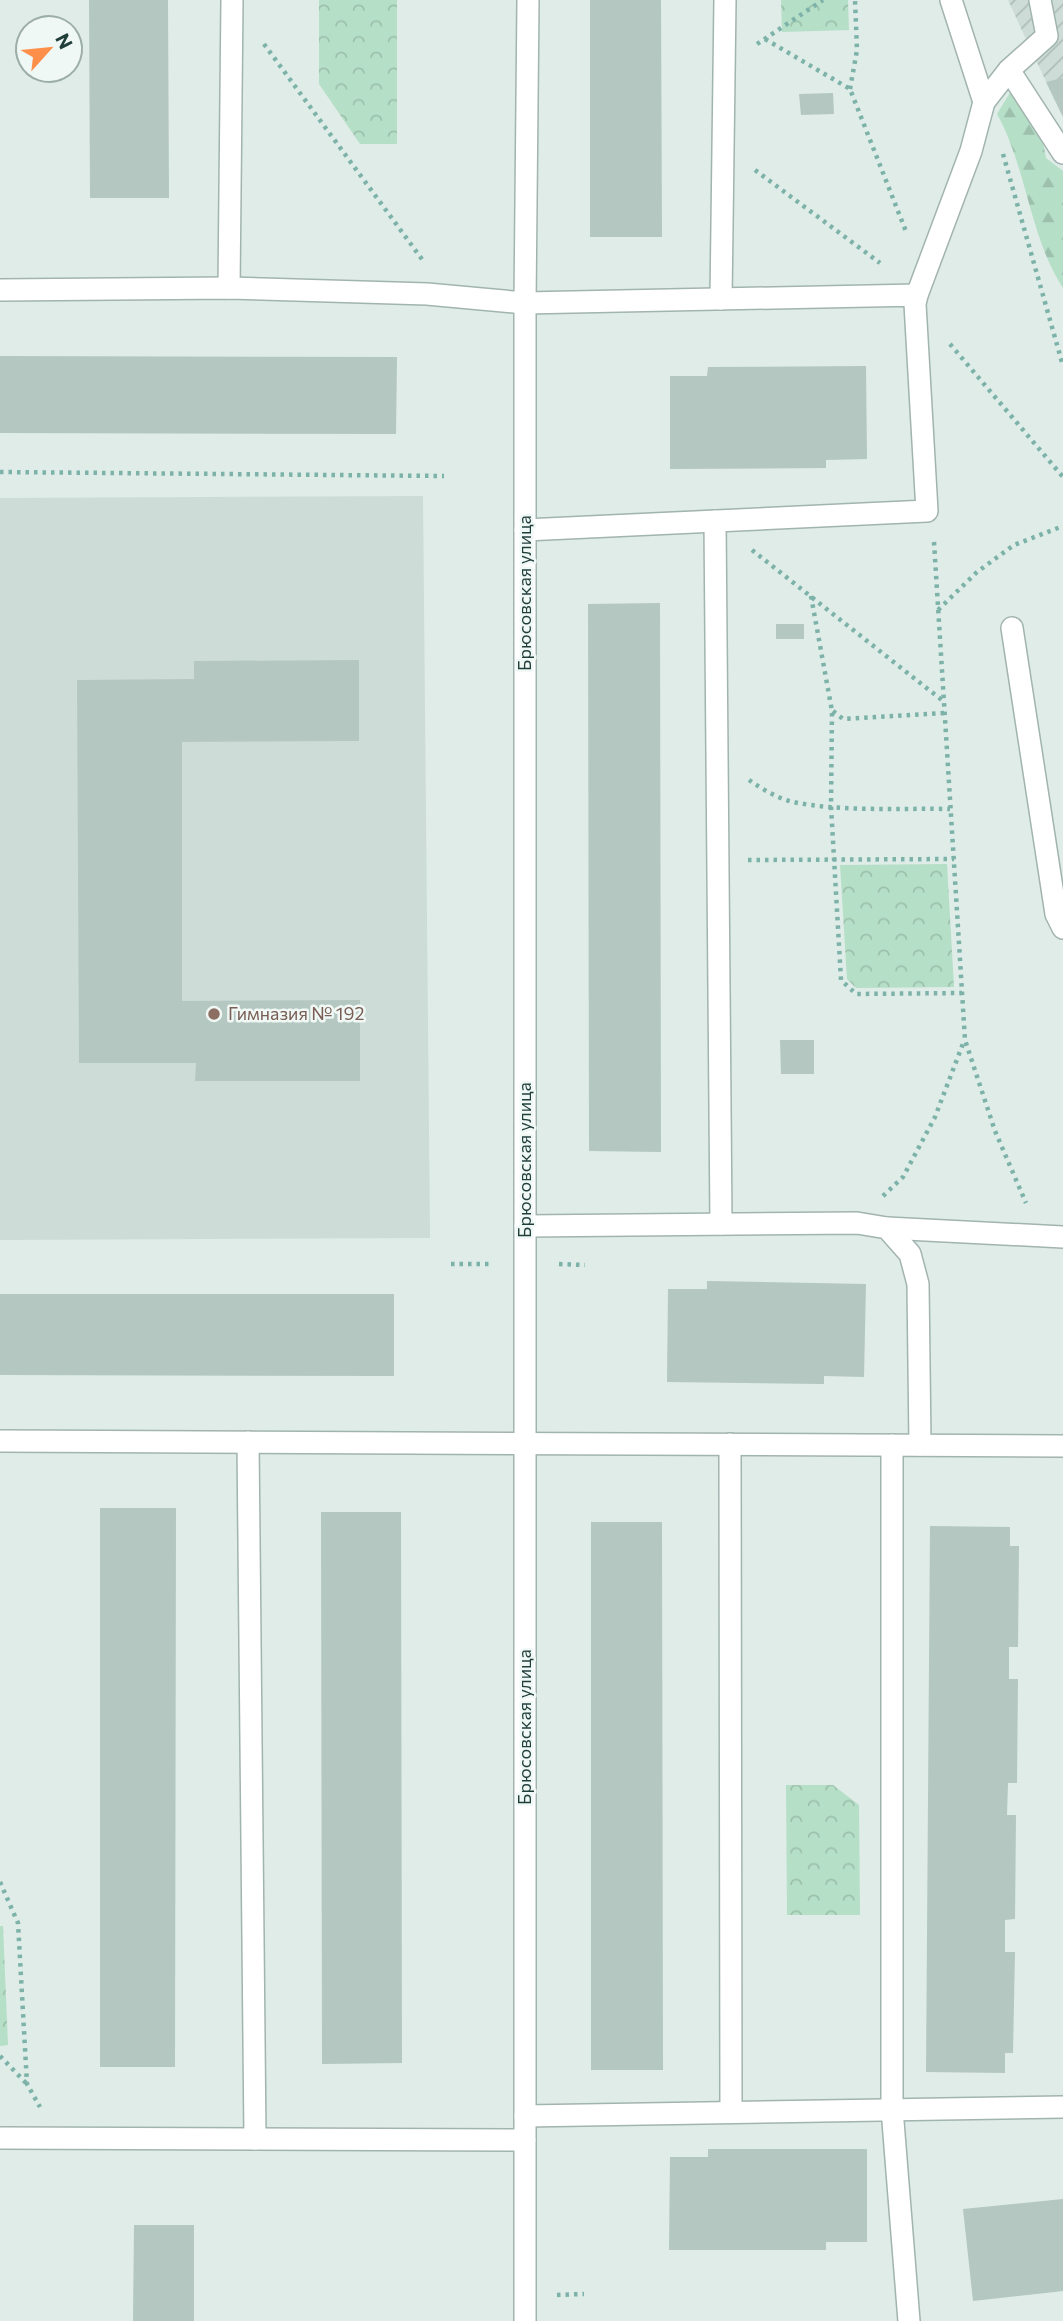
<svg xmlns="http://www.w3.org/2000/svg" width="1063" height="2321" font-family="Commissioner,sans-serif">
	<style>
		.built { fill: #cddcd7 }
		.industrial { fill: url(#industrial-furrows) }
		.forest { fill: url(#forest-firs) }
		.park { fill: url(#park-crowns) }
		.building { fill: #b4c7c1 }
		.lines { fill: none; stroke-linecap: round; stroke-linejoin: round }
		.lane-casing { stroke: #a2b4b0; stroke-width: 24 }
		.street-casing { stroke: #a2b4b0; stroke-width: 24 }
		.path { stroke: #7db2a9; stroke-width: 4.5; stroke-dasharray: 3.5 5; stroke-linecap: butt }
		.lane { stroke: #fff; stroke-width: 21 }
		.street { stroke: #fff; stroke-width: 21 }
		.education-dot { fill: #8d6e63; stroke: #f0f8f5; stroke-width: 2.5 }
		.labels { text-anchor: middle; stroke-width: 5; stroke-linejoin: round; paint-order: stroke }
		.street-label { font-size: 18px; fill: #1f3d39; stroke: #f0f8f5 }
		.education-label { font-size: 18px; fill: #785e54; stroke: #f0f8f5; text-anchor: start }
	</style>
	<defs>
		<pattern id="industrial-furrows" width="10" height="10" patternUnits="userSpaceOnUse" patternTransform="scale(1.75)"><rect width="10" height="10" fill="#cddcd7"/><path d="M-1 1l2-2M0 10L10 0M9 11l2-2" fill="none" stroke="#b0beb9"/></pattern>
		<pattern id="forest-firs" width="22" height="20" patternUnits="userSpaceOnUse" patternTransform="scale(1.75)"><rect width="22" height="20" fill="#b6dfc7"/><path d="M5 1l3.5 6h-7zM16 11l3.5 6h-7z" fill="#9cc0ac"/></pattern>
		<pattern id="park-crowns" width="20" height="18" patternUnits="userSpaceOnUse" patternTransform="scale(1.75)"><rect width="20" height="18" fill="#b6dfc7"/><path d="M2 6a3 3 0 1 1 6 0M12 15a3 3 0 1 1 6 0" fill="none" stroke="#9cc0ac"/></pattern>
	</defs>
	<rect width="100%" height="100%" fill="#dfece8"/>
	<!-- built -->
	<polygon class="built" points="423,496 430,1238 0,1240 0,498"/>
	<!-- industrial -->
	<polygon class="industrial" points="1008,0 1063,0 1063,117 1031,50"/>
	<!-- forest -->
	<path class="forest" d="M1011 91 1037 112 1046 158 1063 171V288C1029 236 1027 168 997 114Z"/>
	<!-- park -->
	<g class="park">
		<polygon points="319,0 397,0 397,144 360,144 319,84"/>
		<polygon points="781,0 848,0 849,30 782,32"/>
		<polygon points="947,864 954,987 856,988 847,979 840,865"/>
		<polygon points="786,1785 833,1785 859,1805 860,1915 787,1915"/>
		<polygon points="0,1926 3,1926 8,2045 0,2046"/>
	</g>
	<!-- building -->
	<g class="building">
		<polygon points="89,0 168,0 169,198 90,198"/>
		<polygon points="590,0 661,0 662,237 590,237"/>
		<polygon points="1063,78 1063,117 1046,82"/>
		<polygon points="833,93 834,114 801,115 799,94"/>
		<polygon points="0,356 397,357 396,434 0,433"/>
		<polygon points="866,366 867,459 826,460 826,468 670,469 670,376 707,376 708,367"/>
		<polygon points="660,603 661,1152 589,1151 588,604"/>
		<rect x="776" y="624" width="28" height="15"/>
		<polygon points="359,660 359,741 182,742 182,1001 360,1000 360,1081 195,1081 196,1063 79,1063 77,680 194,679 194,661"/>
		<polygon points="780,1040 814,1040 814,1074 781,1074"/>
		<polygon points="707,1281 866,1284 864,1377 824,1376 824,1384 667,1382 668,1289 707,1289"/>
		<polygon points="0,1294 394,1294 394,1376 0,1375"/>
		<polygon points="100,1508 176,1508 175,2067 100,2067"/>
		<polygon points="321,1512 401,1512 402,2063 322,2064"/>
		<polygon points="591,1522 662,1522 663,2070 591,2070"/>
		<polygon points="930,1526 1010,1527 1010,1546 1019,1546 1018,1647 1009,1647 1009,1679 1018,1679 1017,1783 1008,1783 1007,1815 1016,1815 1015,1919 1005,1920 1005,1952 1015,1952 1013,2053 1005,2053 1005,2073 926,2072"/>
		<polygon points="708,2149 867,2149 867,2242 826,2242 826,2250 669,2250 670,2157 708,2157"/>
		<polygon points="1063,2199 1063,2291 973,2301 963,2209"/>
		<polygon points="134,2225 194,2225 194,2321 133,2321"/>
	</g>
	<g class="lines">
		<!-- lane casing -->
		<g class="lane-casing">
			<g id="lane">
				<polyline points="951,0 984,102"/>
				<polyline points="1009,70 1063,153"/>
				<polyline points="229,288 232,0"/>
				<polyline points="0,290 229,288 427,294 525,303 917,295 915,304 927,511 525,530"/>
				<polyline points="917,295 971,151 984,102 1009,70 1047,36 1040,0"/>
				<polyline points="721,299 725,0"/>
				<polyline points="715,521 721,1224"/>
				<polyline points="1012,628 1056,914 1063,928"/>
				<polyline points="525,1226 857,1223 887,1228 910,1254 918,1284 920,1445"/>
				<polyline points="887,1228 1063,1237"/>
				<polyline points="0,1441 1063,1446"/>
				<polyline points="248,1442 255,2139"/>
				<polyline points="730,1444 731,2112"/>
				<polyline points="892,1445 892,2109 909,2321"/>
				<polyline points="525,2116 1063,2107"/>
				<polyline points="0,2138 525,2140"/>
			</g>
		</g>
		<!-- street casing -->
		<g class="street-casing">
			<polyline id="street" points="525,2321 525,303 528,0"/>
		</g>
		<!-- path -->
		<g class="path">
			<polyline points="765,39 850,89 907,234"/>
			<polyline points="264,44 424,262"/>
			<polyline points="757,44 823,0"/>
			<polyline points="850,89 857,50 855,0"/>
			<polyline points="1003,154 1063,366"/>
			<polyline points="755,170 880,263"/>
			<polyline points="950,344 1063,477"/>
			<polyline points="0,472 444,476"/>
			<polyline points="934,542 965,1040 995,1131 1026,1203"/>
			<polyline points="752,550 943,701"/>
			<polyline points="811,596 832,711 831,806 841,980 856,994 962,993"/>
			<polyline points="938,610 977,572 1014,545 1063,526"/>
			<polyline points="833,711 843,719 945,713"/>
			<path d="M749 780C762 789 777 798 793 802 841 812 901 808 950 809"/>
			<polyline points="748,860 954,859"/>
			<polyline points="883,1196 903,1177 935,1117 964,1041"/>
			<polyline points="451,1264 493,1264"/>
			<polyline points="559,1264 585,1265"/>
			<polyline points="0,1882 18,1923 27,2084 40,2107"/>
			<polyline points="0,2056 26,2083"/>
			<polyline points="557,2295 584,2294"/>
		</g>
		<!-- lane -->
		<use href="#lane" class="lane"/>
		<!-- street -->
		<use href="#street" class="street"/>
	</g>
	<!-- markers -->
	<circle class="education-dot" cx="214" cy="1014" r="7"/>
	<g class="labels">
		<!-- street labels -->
		<g class="street-label">
			<text transform="translate(525 593) rotate(-90)" y="6">Брюсовская улица</text>
			<text transform="translate(525 1160) rotate(-90)" y="6">Брюсовская улица</text>
			<text transform="translate(525 1727) rotate(-90)" y="6">Брюсовская улица</text>
		</g>
		<!-- education labels -->
		<g class="education-label">
			<text x="228" y="1020">Гимназия № 192</text>
		</g>
	</g>
	<!-- north arrow -->
	<g transform="translate(49 49) rotate(63)"><circle r="33" fill="#f0f8f5" stroke="#9cadaa" stroke-width="2"/>
	<path d="M0-5L12 26L0 18L-12 26Z" fill="#fe8f4b"/>
	<text y="-10" font-size="19" font-weight="bold" text-anchor="middle" fill="#1f3d39">N</text>
	</g>
</svg>
